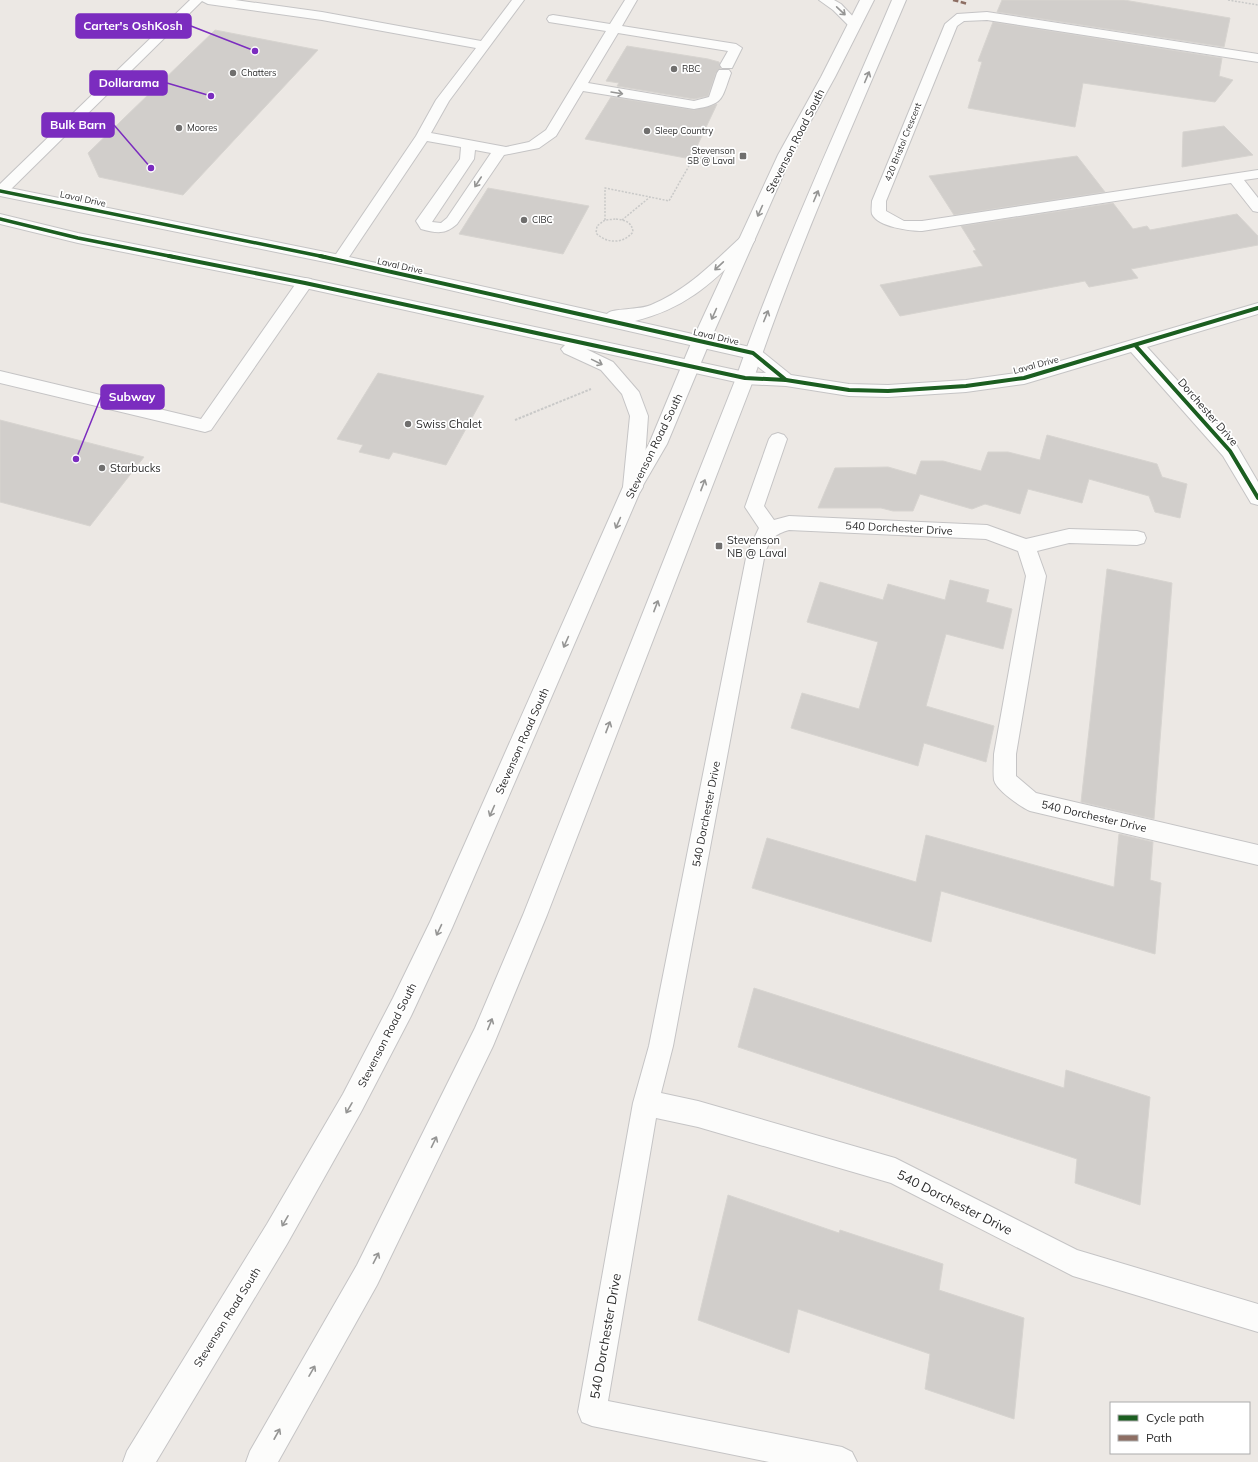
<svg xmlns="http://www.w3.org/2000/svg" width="1258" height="1462" font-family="Mulish,sans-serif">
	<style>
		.building { fill: #d1cecb; stroke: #d7d4d0 }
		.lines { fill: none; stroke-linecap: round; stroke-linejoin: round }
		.lane-casing { stroke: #c5c4c5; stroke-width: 2 }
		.street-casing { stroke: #c5c4c5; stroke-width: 2 }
		.secondary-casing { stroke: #c5c4c5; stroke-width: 2 }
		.path-far1 { stroke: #c9c9c8; stroke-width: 1.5; stroke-dasharray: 2 1.5; stroke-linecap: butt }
		.path { stroke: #c9c9c8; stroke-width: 2; stroke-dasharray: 2.5 1.5; stroke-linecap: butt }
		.lane { fill: #fcfcfb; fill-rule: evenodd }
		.street { fill: #fcfcfb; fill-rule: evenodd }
		.secondary { fill: #fcfcfb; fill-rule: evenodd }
		.quiet { stroke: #8d6e63; stroke-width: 2.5; stroke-dasharray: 5.5 2.5; stroke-linecap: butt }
		.cycleway-far1-casing { stroke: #fff; stroke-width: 5 }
		.cycleway-casing { stroke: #fff; stroke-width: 6 }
		.cycleway-far1 { stroke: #1b5e20; stroke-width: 3.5 }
		.cycleway { stroke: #1b5e20; stroke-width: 4 }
		.oneway { stroke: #959594 }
		.poi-dot { fill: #706f6e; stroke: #fff; stroke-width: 1.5 }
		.labels { text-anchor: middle; stroke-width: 3.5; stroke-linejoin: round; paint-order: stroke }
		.far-poi-label { font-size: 9px; fill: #2e2e2e; stroke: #fff; text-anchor: start }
		.far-street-label { font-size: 9px; fill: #2e2e2e; stroke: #fff }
		.street-label { font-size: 11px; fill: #2e2e2e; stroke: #fff }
		.poi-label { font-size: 11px; fill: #2e2e2e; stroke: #fff; text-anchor: start }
		.near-street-label { font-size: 13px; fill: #2e2e2e; stroke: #fff }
		.leader { fill: none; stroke: #7b2cbf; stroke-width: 1.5 }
		.callout-dot { fill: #7b2cbf; stroke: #fff; stroke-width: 1.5 }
		.callout { fill: #7b2cbf; stroke: #7b2cbf; stroke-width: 1.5 }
		.callout-label { font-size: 12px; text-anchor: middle; font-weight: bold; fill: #fff }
	</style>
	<rect width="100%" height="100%" fill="#ece8e4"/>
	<!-- building -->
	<g class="building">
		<polygon points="1002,0 1124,0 1230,18 1224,47 997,12"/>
		<polygon points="993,22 1222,58 1219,76 1233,80 1215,102 1083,83 1075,127 968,108 982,62 978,61"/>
		<polygon points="215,30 318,50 183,195 99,177 88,153"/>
		<polygon points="627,46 708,59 719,62 721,68 716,73 708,96 694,99 617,86 619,83 606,81"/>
		<polygon points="611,97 694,110 717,104 691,159 585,139"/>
		<polygon points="1224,126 1253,155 1182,167 1183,132"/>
		<polygon points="1077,156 1105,192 954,215 929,176"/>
		<polygon points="488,188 589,206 563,254 459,234"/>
		<polygon points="1113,203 1133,229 1147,226 1150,230 1237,214 1258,236 1258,245 1131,269 1138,278 1089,287 1085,281 900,316 880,285 983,266 973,251 976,250 961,226"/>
		<polygon points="378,373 484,396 446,465 393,452 389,459 359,452 363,445 337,439"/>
		<polygon points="0,420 144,457 90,526 0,502"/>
		<polygon points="1047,435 1157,464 1162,477 1187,484 1180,518 1155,512 1149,496 1089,479 1082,503 1028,489 1020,514 985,504 972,509 920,494 913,511 893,511 881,508 818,508 835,468 888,467 916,475 921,461 943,461 981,471 988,452 1008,452 1040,460"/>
		<polygon points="1107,569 1172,583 1154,819 1081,802"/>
		<polygon points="950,580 989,590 986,602 1012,609 1003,649 946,634 926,706 994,726 986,762 924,743 918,766 791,728 802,693 859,709 878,642 807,622 820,582 883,600 888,584 945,600"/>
		<polygon points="1119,834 1153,842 1150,880 1161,883 1155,954 941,891 931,942 752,888 767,838 916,882 926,835 1114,887"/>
		<polygon points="754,988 1064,1088 1066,1070 1150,1097 1140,1205 1075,1183 1077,1159 738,1047"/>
		<polygon points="728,1195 839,1233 840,1230 943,1264 939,1290 1024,1318 1014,1419 925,1389 930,1354 798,1309 789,1353 698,1320"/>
	</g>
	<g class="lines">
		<!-- lane casing -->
		<g class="lane-casing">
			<g id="lane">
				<path d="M190 0H235L322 12 481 41 512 0H524L449 101 431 133 506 147 529 142 546 130 606 31 549 22 547 19 549 16 553 15 610 24 625 0H637L622 26 736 44 742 48 732 68H722L720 65 728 51 618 33 588 83 694 101 709 97 717 73 719 70H729L731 73C721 100 724 104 694 109L583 91 556 136 539 148 504 155 457 224C445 235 436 233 421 229L416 221 460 159 461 147 427 141 345 263 340 265 335 263 332 260 416 136 436 100 476 48 322 20 208 4 202 1 5 195 0 196V184ZM475 150 491 153 447 218 441 223 432 222 474 159Z"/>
				<polygon points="819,0 834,0 841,4 861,25 859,28 851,28 833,10"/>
				<path d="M987 12 1258 54V62L987 20 964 21 957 26 886 201V211L904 221H922L1258 170V178L1244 180 1258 198V212L1253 211 1231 183 922 231C910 231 878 227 872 214 871 210 872 205 872 201L945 24 957 14Z"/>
				<polygon points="305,278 311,279 313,283 211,430 205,432 0,383 0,371 201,419 299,279"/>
				<path d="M778 433 784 435 787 439 764 506 774 520 789 516 987 525 1026 539 1069 529 1137 531 1144 533 1146 538 1144 543 1137 545 1069 543 1037 551 1046 576 1016 754V776L1036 793 1258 845V865L1030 811C1021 807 996 790 994 780 993 772 994 762 994 754L1026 576 1018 551 986 539 789 530C775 534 770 539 765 553L673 1046 661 1093 698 1101 895 1158 1077 1250 1258 1304V1332L1073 1276 891 1183 698 1127 656 1118 608 1401 842 1447 852 1452 857 1462H769L592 1426 582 1422 578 1412 633 1103 649 1046 747 553 759 528 745 507 769 439 772 435Z"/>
			</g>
		</g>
		<!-- street casing -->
		<g class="street-casing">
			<path id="street" d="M0 186 340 255 607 314C611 308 641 310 651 305 687 290 713 263 741 237L747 235 753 237 755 240 753 243C713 281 690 307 635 321L759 349 791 375 849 384 888 385 966 380 1023 372 1258 303V314L1147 347 1237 446 1258 482V505L1251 503 1223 456 1131 352 1024 384 966 392 888 397 849 396 786 386 745 384 586 349 613 362 639 392 648 416 643 487 640 492 633 494 626 492 623 487 630 416 622 394 601 370 564 353 561 349 565 345 305 288 78 243 0 224V214L78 233 305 278 745 372 766 373 747 358 340 265 0 196Z"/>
		</g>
		<!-- secondary casing -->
		<g class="secondary-casing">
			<g id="secondary">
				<polygon points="860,0 874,0 835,77 792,155 710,341 667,444 642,487 452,928 411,1016 361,1112 287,1244 156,1462 123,1462 127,1451 267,1224 343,1094 393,998 431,920 623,487 649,444 692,341 778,155 821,77"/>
				<path d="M892 0H906C853 125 797 249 754 378L547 915 493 1046 377 1285 278 1462H246L250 1451 357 1265 475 1028 523 915 736 378C781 249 839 125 892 0Z"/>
			</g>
		</g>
		<!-- path-far1 -->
		<g class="path-far1">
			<polyline points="1228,0 1258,5"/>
			<path d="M616 219C625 220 632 222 633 232 623 244 607 244 596 233L597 226 605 220Z"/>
			<polyline points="605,220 605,188 650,197"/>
			<polyline points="622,220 650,197 669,201 694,157 731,163"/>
		</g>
		<!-- path -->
		<polyline class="path" points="515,420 591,389"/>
		<!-- lane -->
		<use href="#lane" class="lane"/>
		<!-- street -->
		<use href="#street" class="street"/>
		<!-- secondary -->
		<use href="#secondary" class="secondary"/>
		<!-- quiet -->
		<polyline class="quiet" points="953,0 968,4"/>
		<!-- cycleway-far1 casing -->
		<g class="cycleway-far1-casing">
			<g id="cycleway-far1">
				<polyline points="0,191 325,257"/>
				<polyline points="0,219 78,238 174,257"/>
			</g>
		</g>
		<!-- cycleway casing -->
		<g class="cycleway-casing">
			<g id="cycleway">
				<polyline points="169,256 305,283 745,378 786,380 753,353 320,256"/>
				<polyline points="1135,345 1230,451 1258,498"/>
				<polyline points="786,380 849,390 888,391 966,386 1024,378 1258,308"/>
			</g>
		</g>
		<!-- cycleway-far1 -->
		<use href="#cycleway-far1" class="cycleway-far1"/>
		<!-- cycleway -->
		<use href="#cycleway" class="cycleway"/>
	</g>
	<!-- one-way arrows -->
	<defs><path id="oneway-shaft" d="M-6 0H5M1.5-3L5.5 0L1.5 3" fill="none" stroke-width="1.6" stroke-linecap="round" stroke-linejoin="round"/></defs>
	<g class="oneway">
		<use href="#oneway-shaft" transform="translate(841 11) rotate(43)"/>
		<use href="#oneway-shaft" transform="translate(867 77) rotate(-67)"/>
		<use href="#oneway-shaft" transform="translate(617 93) rotate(9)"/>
		<use href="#oneway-shaft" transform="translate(478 182) rotate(123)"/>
		<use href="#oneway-shaft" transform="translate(816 196) rotate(-67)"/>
		<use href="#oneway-shaft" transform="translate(760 211) rotate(114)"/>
		<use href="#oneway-shaft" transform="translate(719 266) rotate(137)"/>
		<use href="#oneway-shaft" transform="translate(714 314) rotate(114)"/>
		<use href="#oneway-shaft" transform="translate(766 316) rotate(-68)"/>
		<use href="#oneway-shaft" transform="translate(597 362) rotate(26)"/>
		<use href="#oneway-shaft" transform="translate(703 485) rotate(-69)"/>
		<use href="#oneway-shaft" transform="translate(618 523) rotate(114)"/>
		<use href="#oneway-shaft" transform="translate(656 606) rotate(-69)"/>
		<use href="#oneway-shaft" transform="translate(566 642) rotate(114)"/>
		<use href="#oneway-shaft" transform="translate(608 727) rotate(-69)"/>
		<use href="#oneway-shaft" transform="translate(492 811) rotate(114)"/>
		<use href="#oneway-shaft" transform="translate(439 930) rotate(115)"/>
		<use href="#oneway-shaft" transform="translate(490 1024) rotate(-68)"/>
		<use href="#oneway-shaft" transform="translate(349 1108) rotate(120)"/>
		<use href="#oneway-shaft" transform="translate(434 1142) rotate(-64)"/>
		<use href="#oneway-shaft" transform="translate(285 1221) rotate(120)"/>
		<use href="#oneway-shaft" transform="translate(376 1258) rotate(-63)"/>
		<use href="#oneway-shaft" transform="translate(312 1371) rotate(-60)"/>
		<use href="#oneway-shaft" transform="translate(277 1434) rotate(-61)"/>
	</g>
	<!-- markers -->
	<g class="poi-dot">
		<circle cx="674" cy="69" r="4"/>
		<circle cx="233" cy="73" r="4"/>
		<circle cx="179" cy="128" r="4"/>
		<circle cx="647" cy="131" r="4"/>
		<rect x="739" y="152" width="8" height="8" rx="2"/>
		<circle cx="524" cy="220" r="4"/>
		<circle cx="408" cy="424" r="4"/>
		<circle cx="102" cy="468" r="4"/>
		<rect x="715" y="542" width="8" height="8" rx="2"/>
	</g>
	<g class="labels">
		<!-- far-poi labels -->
		<g class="far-poi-label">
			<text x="682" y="72">RBC</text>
			<text x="241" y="76">Chatters</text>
			<text x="187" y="131">Moores</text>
			<text x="655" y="134">Sleep Country</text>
			<text x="735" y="154" text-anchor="end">Stevenson<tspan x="735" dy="10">SB @ Laval</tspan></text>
			<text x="532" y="223">CIBC</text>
		</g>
		<!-- far-street labels -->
		<g class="far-street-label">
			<text transform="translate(903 142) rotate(-68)" y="3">420 Bristol Crescent</text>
			<text transform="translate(83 199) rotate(12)" y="3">Laval Drive</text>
			<text transform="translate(400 266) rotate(13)" y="3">Laval Drive</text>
			<text transform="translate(716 337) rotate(13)" y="3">Laval Drive</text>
			<text transform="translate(1036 365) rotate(-15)" y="3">Laval Drive</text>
		</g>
		<!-- street labels -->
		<g class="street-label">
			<text transform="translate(795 141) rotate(-63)" y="4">Stevenson Road South</text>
			<text transform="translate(1208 412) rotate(49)" y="4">Dorchester Drive</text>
			<text transform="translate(654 446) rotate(-64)" y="4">Stevenson Road South</text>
			<text transform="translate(899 528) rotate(3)" y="4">540 Dorchester Drive</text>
			<text transform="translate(522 741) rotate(-66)" y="4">Stevenson Road South</text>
			<text transform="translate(706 814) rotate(-79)" y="4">540 Dorchester Drive</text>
			<text transform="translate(1094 816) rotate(13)" y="4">540 Dorchester Drive</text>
			<text transform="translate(387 1035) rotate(-63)" y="4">Stevenson Road South</text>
			<text transform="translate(227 1317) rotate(-58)" y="4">Stevenson Road South</text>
		</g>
		<!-- poi labels -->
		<g class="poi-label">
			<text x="416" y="428">Swiss Chalet</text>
			<text x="110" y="472">Starbucks</text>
			<text x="727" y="544">Stevenson<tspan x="727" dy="13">NB @ Laval</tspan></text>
		</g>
		<!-- near-street labels -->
		<g class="near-street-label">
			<text transform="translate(955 1202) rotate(27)" y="5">540 Dorchester Drive</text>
			<text transform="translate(605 1336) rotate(-80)" y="5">540 Dorchester Drive</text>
		</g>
	</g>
	<!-- callouts -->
	<path class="leader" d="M255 51L191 26M211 96L167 83M151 168L114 125M76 459L101 397"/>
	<g class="callout-dot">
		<circle cx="255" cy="51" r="4"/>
		<circle cx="211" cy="96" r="4"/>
		<circle cx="151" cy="168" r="4"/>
		<circle cx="76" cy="459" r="4"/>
	</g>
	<g class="callout">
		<rect x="76" y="14" width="115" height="24" rx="4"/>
		<rect x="90" y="71" width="77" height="24" rx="4"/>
		<rect x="42" y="113" width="72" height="24" rx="4"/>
		<rect x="101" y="385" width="63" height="24" rx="4"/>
	</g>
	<g class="callout-label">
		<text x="133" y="30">Carter's OshKosh</text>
		<text x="129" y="87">Dollarama</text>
		<text x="78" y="129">Bulk Barn</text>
		<text x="132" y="401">Subway</text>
	</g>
	<!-- legend -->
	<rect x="1110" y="1402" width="140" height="52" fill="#ffffff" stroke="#ababab"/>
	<rect x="1118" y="1415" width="20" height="6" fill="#1b5e20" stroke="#ababab"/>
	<text x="1146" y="1422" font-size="12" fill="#2e2e2e">Cycle path</text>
	<rect x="1118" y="1435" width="20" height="6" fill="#8d6e63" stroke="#ababab"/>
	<text x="1146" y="1442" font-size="12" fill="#2e2e2e">Path</text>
</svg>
